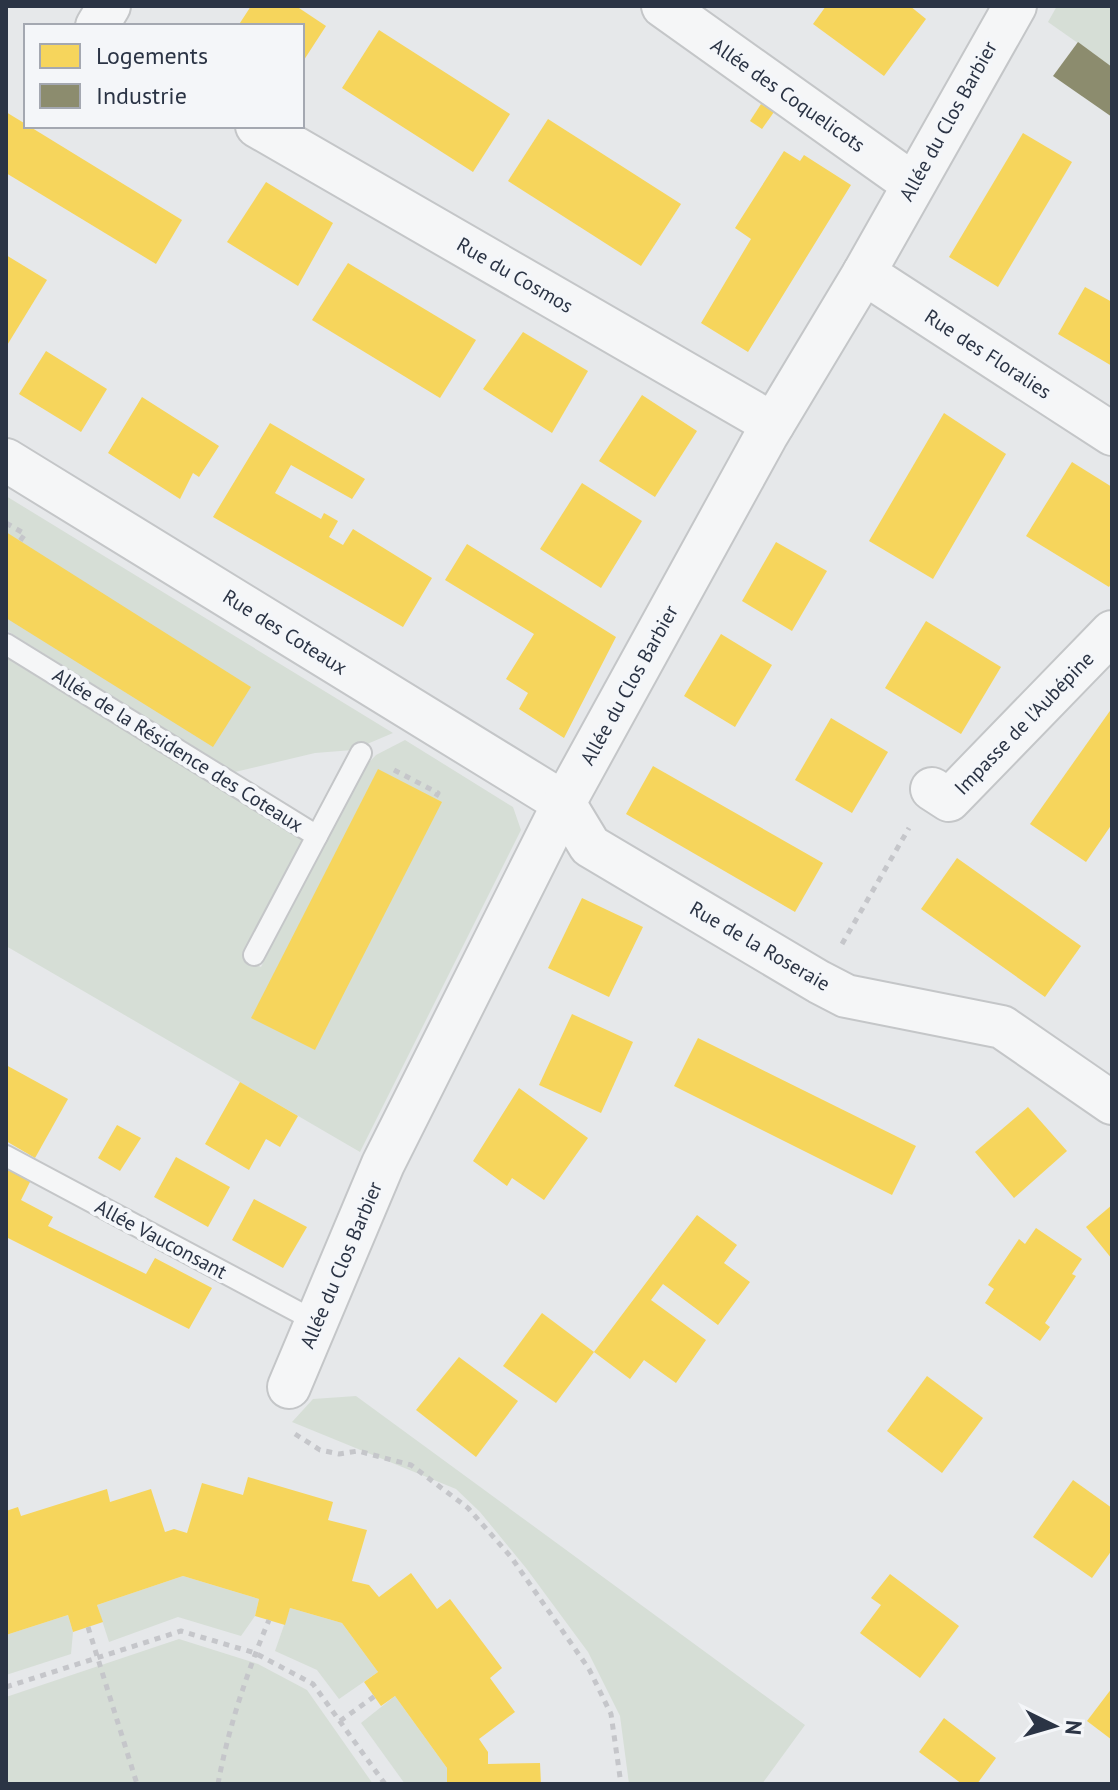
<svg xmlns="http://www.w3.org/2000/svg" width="1118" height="1790" font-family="'PT Sans',sans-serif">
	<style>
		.green { fill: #d6ded6 }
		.homes { fill: #f6d55c }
		.industry { fill: #8c8c6e }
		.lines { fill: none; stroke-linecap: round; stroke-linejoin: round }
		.lane-casing { stroke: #c4c6c8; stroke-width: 24 }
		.street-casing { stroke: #c4c6c8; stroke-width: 46 }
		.path { stroke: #c5c6ca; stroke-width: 5; stroke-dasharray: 6 6; stroke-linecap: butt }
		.lane { stroke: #f5f6f7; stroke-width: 20 }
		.street { stroke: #f5f6f7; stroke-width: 42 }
		.labels { text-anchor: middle; stroke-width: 8; stroke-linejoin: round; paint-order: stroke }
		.street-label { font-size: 20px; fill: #2b3445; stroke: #f4f6f9 }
	</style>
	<rect width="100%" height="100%" fill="#e6e8ea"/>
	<!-- green -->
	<g class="green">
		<polygon points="1057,6 1112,6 1112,67 1048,22"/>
		<polygon points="6,496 393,733 353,750 315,753 235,772 6,630"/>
		<polygon points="6,658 304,840 243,958 261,967 359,773 376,755 405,740 513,807 521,830 360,1152 6,946"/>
		<polygon points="356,1396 805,1725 762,1784 629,1784 620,1716 588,1652 526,1568 480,1512 456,1489 292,1422 313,1399"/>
		<polygon points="183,1576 259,1599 255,1616 241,1636 178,1617 109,1642 97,1605"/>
		<polygon points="290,1608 342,1623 378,1672 339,1699 317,1670 275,1651"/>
		<polygon points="68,1615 73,1632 71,1654 6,1675 6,1635"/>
		<polygon points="179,1639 258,1664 307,1690 373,1784 6,1784 6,1697"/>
		<polygon points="395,1696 447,1768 447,1784 405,1784 361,1723"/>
	</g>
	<!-- homes -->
	<g class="homes">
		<polygon points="251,6 296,6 326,26 302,63 302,26 238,26"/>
		<polygon points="826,6 910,6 926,19 884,76 813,24"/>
		<polygon points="379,30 510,114 473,172 342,88"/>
		<polygon points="761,104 774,112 762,129 750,121"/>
		<polygon points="6,112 182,220 156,264 6,173"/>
		<polygon points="548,119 681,204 641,266 508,181"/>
		<polygon points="1023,133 1072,162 998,287 949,257"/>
		<polygon points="784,151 800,161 804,155 851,185 748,352 701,323 751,239 735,228"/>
		<polygon points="266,182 333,223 298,286 227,242"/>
		<polygon points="6,255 47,280 6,347"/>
		<polygon points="348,263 476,340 440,398 312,320"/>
		<polygon points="1085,287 1112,302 1112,366 1058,334"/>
		<polygon points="523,332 588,371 552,433 483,389"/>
		<polygon points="46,351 107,389 81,432 19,394"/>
		<polygon points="642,395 697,431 655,497 599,461"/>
		<polygon points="142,397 219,446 199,477 193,473 180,499 108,453"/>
		<polygon points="944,413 1006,454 933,579 869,541"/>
		<polygon points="270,423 365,479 352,499 291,465 275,493 321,519 324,513 338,521 329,537 343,545 353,529 432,578 403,627 213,517"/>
		<polygon points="1072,462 1112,487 1112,582 1109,587 1026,536"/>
		<polygon points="582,483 642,521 601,588 540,549"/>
		<polygon points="6,532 251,687 213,747 6,618"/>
		<polygon points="776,542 827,571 792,631 742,601"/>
		<polygon points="467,544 616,637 564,738 519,709 528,693 506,679 534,634 445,580"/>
		<polygon points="926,621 1001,667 961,734 885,688"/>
		<polygon points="721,634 772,665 735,727 684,696"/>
		<polygon points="1112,708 1112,824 1086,862 1030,824"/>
		<polygon points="831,718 888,752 852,813 795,780"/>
		<polygon points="653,766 823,863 795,912 626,814"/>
		<polygon points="378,769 442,802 315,1050 251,1018"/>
		<polygon points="957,858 1081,946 1045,997 921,909"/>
		<polygon points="582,898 643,927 609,997 548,968"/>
		<polygon points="572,1014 633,1042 601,1113 539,1085"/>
		<polygon points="698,1038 916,1146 892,1195 674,1086"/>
		<polygon points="6,1065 68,1099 35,1158 6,1141"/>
		<polygon points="240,1082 298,1116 280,1147 266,1139 249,1170 205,1144"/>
		<polygon points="519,1088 588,1138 544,1200 512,1178 507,1186 473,1161"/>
		<polygon points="1028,1107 1067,1151 1014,1198 975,1152"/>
		<polygon points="117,1125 141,1138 120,1171 98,1158"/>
		<polygon points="176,1157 230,1187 208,1227 154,1197"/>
		<polygon points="6,1167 31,1180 21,1200 53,1217 48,1226 146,1274 155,1258 212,1288 189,1329 6,1237"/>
		<polygon points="254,1199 307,1227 283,1268 232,1240"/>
		<polygon points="1112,1205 1112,1259 1086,1227"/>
		<polygon points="697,1215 737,1245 724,1263 750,1282 718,1325 663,1284 651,1300 706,1340 676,1383 644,1360 630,1379 594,1352"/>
		<polygon points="1036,1228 1082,1259 1072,1274 1076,1276 1045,1323 1050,1327 1040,1341 985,1303 994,1289 988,1285 1019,1239 1025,1244"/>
		<polygon points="542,1313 594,1352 556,1403 503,1366"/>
		<polygon points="459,1357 518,1401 476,1457 416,1410"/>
		<polygon points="927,1376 983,1418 942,1473 887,1431"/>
		<polygon points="248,1477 333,1502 328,1520 367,1530 352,1581 369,1585 379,1597 411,1573 437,1609 450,1599 502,1668 490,1678 515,1712 479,1739 488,1752 488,1764 540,1763 541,1784 447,1784 447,1768 395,1696 381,1706 364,1682 378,1672 342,1623 290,1608 285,1625 255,1616 259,1599 183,1576 97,1605 103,1622 73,1632 68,1615 6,1635 6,1511 18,1507 21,1516 107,1489 110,1502 151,1489 165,1532 174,1529 187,1533 202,1483 243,1495"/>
		<polygon points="1073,1480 1112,1508 1112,1550 1092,1578 1033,1537"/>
		<polygon points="890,1574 959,1626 920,1678 860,1633 881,1605 871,1598"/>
		<polygon points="1112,1688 1112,1740 1087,1721"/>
		<polygon points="944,1718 996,1758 977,1784 962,1784 919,1752"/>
	</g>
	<!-- industry -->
	<polygon class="industry" points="1078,42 1112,67 1112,117 1053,76"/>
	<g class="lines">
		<!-- lane casing -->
		<g class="lane-casing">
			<g id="lane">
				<polyline points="6,644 317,836 254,955"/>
				<polyline points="317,836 361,753"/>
				<polyline points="6,1156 317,1322"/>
			</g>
		</g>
		<!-- street casing -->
		<g class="street-casing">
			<g id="street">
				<polyline points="663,6 913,184"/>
				<polyline points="97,26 109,6"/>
				<polyline points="257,126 773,424"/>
				<polyline points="864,273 1112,434"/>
				<polyline points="6,460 564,803 590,846 819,982 846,996 1002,1027 1112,1103"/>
				<polyline points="932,789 949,800 1112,632"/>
				<polyline points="289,1387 383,1164 564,803 766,436 864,273 1015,6"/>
			</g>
		</g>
		<!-- path -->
		<g class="path">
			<polyline points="6,523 25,534 20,541"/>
			<polyline points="394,770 438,793 435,798"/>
			<polyline points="842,944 909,828"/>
			<polyline points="295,1434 320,1450 339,1454 358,1451 411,1465 468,1508 511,1557 589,1669 611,1714 621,1784"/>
			<polyline points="88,1627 137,1784"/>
			<polyline points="6,1687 181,1631 255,1653 313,1684 385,1784"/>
			<polyline points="340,1721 375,1696"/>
			<path d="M218 1784C228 1729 247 1672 269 1620"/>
		</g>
		<!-- lane -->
		<use href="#lane" class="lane"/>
		<!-- street -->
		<use href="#street" class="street"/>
	</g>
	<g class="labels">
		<!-- street labels -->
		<g class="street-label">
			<text transform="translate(788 95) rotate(35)" y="7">Allée des Coquelicots</text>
			<text transform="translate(948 121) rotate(-61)" y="7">Allée du Clos Barbier</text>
			<text transform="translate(515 275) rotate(30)" y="7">Rue du Cosmos</text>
			<text transform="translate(988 354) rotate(33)" y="7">Rue des Floralies</text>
			<text transform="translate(285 632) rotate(32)" y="7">Rue des Coteaux</text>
			<text transform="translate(629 685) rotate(-61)" y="7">Allée du Clos Barbier</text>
			<text transform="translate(1024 723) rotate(-46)" y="7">Impasse de l'Aubépine</text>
			<text transform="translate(178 750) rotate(32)" y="7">Allée de la Résidence des Coteaux</text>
			<text transform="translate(760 946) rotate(30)" y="7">Rue de la Roseraie</text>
			<text transform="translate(161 1239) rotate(28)" y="7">Allée Vauconsant</text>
			<text transform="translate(341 1265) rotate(-67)" y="7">Allée du Clos Barbier</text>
		</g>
	</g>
	<!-- border -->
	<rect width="1118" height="1790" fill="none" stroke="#2b3445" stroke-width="16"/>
	<!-- legend -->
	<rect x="24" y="24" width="280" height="104" fill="#f4f6f9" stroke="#a4a8b1" stroke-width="2"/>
	<rect x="40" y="44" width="40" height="24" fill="#f6d55c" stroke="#a4a8b1" stroke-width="2"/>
	<text x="96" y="64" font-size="24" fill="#2b3445">Logements</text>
	<rect x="40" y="84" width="40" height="24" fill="#8c8c6e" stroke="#a4a8b1" stroke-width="2"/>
	<text x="96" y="104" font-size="24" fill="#2b3445">Industrie</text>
	<!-- north arrow -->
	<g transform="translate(1054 1726) rotate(95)" stroke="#f4f6f9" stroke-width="6" paint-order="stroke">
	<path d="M0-6L14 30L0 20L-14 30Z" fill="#2b3445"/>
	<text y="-12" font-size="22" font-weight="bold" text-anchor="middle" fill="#2b3445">N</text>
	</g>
</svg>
